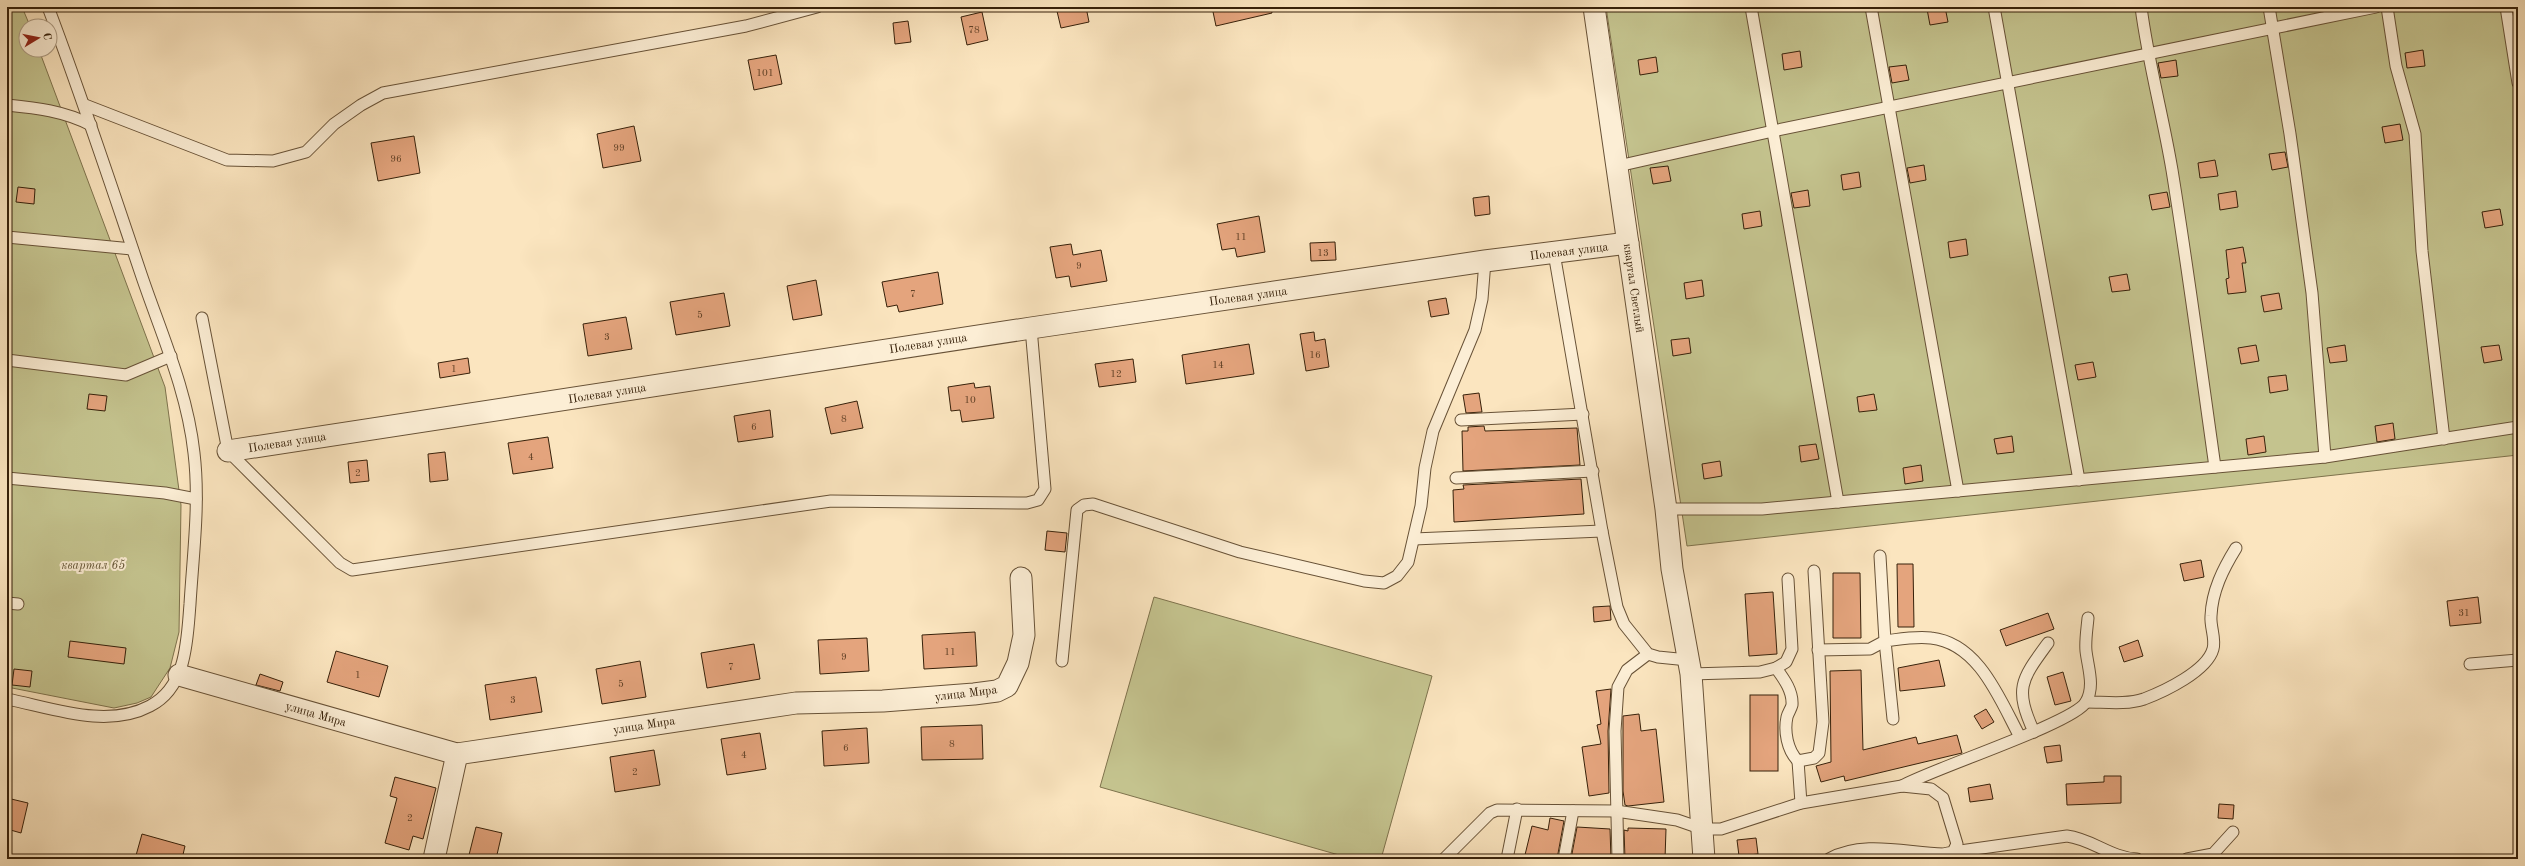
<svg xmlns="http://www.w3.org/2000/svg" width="2525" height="866" font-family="'Old Standard TT',serif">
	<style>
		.green { fill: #c4c38e; stroke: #7e724c }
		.building { fill: #e4a47d; stroke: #37210a }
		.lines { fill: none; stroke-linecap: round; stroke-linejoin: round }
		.lane-casing { stroke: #685237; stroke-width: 13 }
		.street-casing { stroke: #685237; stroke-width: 23 }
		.lane { stroke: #fceed5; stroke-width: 11 }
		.street { stroke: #fceed5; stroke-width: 21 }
		.labels { text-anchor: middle; stroke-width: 4; stroke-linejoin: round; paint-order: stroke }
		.number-label { font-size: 10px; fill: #624227 }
		.street-label { font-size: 12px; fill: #37210a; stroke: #fceed5 }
		.park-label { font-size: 12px; font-style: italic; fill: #615232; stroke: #fceed5 }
	</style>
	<rect width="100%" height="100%" fill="#fbe5bf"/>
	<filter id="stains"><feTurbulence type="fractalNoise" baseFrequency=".005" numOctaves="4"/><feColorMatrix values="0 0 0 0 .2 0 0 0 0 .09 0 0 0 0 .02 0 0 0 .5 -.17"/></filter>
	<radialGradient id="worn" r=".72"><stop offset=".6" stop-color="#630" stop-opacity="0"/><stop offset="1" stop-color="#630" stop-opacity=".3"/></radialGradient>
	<!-- green -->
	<g class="green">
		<polygon points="7,7 22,7 30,26 26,26 26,50 39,50 165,387 181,505 179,632 170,668 151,697 137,703 114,708 7,687"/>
		<polygon points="1606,7 2518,7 2518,455 1687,546"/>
		<polygon points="1154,597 1432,676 1381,859 1353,859 1100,787"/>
	</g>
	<!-- building -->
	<g class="building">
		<polygon points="1056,7 1086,7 1089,22 1061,28"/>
		<polygon points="1212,7 1271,7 1272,13 1216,26"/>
		<polygon points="1945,7 1948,22 1930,25 1927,9"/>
		<polygon points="982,12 988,40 967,45 961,17"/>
		<polygon points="908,21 911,42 895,44 893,23"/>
		<polygon points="2423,50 2425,66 2407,68 2405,53"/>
		<polygon points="1800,51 1802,67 1784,70 1782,54"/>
		<polygon points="776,55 782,84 754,90 748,60"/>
		<polygon points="1656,57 1658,72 1640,75 1638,60"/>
		<polygon points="2176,60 2178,76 2161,78 2158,63"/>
		<polygon points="1906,65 1909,80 1892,83 1889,67"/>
		<polygon points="2400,124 2403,140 2385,143 2382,127"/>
		<polygon points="634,126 641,161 603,168 597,134"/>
		<polygon points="414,136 420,173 378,181 371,143"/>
		<polygon points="2285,152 2288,167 2272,170 2269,154"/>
		<polygon points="2215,160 2218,176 2200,178 2198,163"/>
		<polygon points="1924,165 1926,180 1910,183 1907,168"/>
		<polygon points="1668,166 1671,181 1653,184 1650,168"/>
		<polygon points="1859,172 1861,187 1843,190 1841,175"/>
		<polygon points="18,187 35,189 34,204 16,202"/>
		<polygon points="1808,190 1810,206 1794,208 1791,193"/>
		<polygon points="2236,191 2238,207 2220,210 2218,194"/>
		<polygon points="2167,192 2170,207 2152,210 2149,195"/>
		<polygon points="1489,196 1490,214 1475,216 1473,198"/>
		<polygon points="2500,209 2503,225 2485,228 2482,212"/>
		<polygon points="1760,211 1762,226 1744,229 1742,214"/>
		<polygon points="1259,216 1265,252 1237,257 1235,248 1222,250 1217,224"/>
		<polygon points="1966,239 1968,255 1950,258 1948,242"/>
		<polygon points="1335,242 1336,260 1311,261 1310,243"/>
		<polygon points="1071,244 1073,255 1101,250 1107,281 1071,287 1069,276 1056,278 1050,247"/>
		<polygon points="2243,247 2246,263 2242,263 2246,292 2228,294 2226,279 2229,278 2226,250"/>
		<polygon points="938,272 943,304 899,312 897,305 887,307 882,282"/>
		<polygon points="2127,274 2130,290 2112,292 2109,277"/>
		<polygon points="816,280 822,315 793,320 787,286"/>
		<polygon points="1702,280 1704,296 1686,299 1684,283"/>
		<polygon points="724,293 730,326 676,335 670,302"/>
		<polygon points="2279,293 2282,309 2264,312 2261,296"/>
		<polygon points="1446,298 1449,314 1431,317 1428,301"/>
		<polygon points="626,317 632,349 588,356 583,324"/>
		<polygon points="1314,332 1315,341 1325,339 1329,367 1306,371 1300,334"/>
		<polygon points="1689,338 1691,353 1673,356 1671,340"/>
		<polygon points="1249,344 1254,374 1186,384 1182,355"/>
		<polygon points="2256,345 2259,361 2241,364 2238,348"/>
		<polygon points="2345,345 2347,361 2330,363 2327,348"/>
		<polygon points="2499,345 2502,360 2484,363 2481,347"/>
		<polygon points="468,358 470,373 440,378 438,363"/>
		<polygon points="1133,359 1136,382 1099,387 1095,364"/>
		<polygon points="2093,362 2096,377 2078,380 2075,365"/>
		<polygon points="2286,375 2288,390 2270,393 2268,377"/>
		<polygon points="974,383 975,388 990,386 994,418 962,422 960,410 951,411 948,387"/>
		<polygon points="1479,393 1482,412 1466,413 1463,395"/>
		<polygon points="89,394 107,396 105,411 87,409"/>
		<polygon points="1874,394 1877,410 1859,412 1857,397"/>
		<polygon points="857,401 863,428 831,434 825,408"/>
		<polygon points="770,410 773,437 738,442 734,416"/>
		<polygon points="2393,423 2395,439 2377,442 2375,426"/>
		<polygon points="1484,426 1485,431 1577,428 1580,465 1463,471 1462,431 1468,431 1468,427"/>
		<polygon points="2012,436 2014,452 1997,454 1994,439"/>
		<polygon points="2264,436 2266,452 2248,455 2246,439"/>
		<polygon points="548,437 553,468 513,474 508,443"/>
		<polygon points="1816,444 1819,459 1801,462 1799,446"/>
		<polygon points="445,452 448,480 430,482 428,454"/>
		<polygon points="367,460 369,481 350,483 348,462"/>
		<polygon points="1720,461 1722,476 1704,479 1702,464"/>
		<polygon points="1921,465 1923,481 1905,484 1903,468"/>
		<polygon points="1581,479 1584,514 1454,522 1453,490 1464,489 1463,485"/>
		<polygon points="1047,531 1067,533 1065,552 1045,550"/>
		<polygon points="2201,560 2204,577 2184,581 2180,564"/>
		<polygon points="1897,564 1913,564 1914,627 1898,627"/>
		<polygon points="1833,573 1860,573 1861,638 1833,638"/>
		<polygon points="1773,592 1777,654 1749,656 1745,594"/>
		<polygon points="2478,597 2481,623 2450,626 2447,601"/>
		<polygon points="1610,606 1611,620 1594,622 1593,607"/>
		<polygon points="2048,613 2054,629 2006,646 2000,630"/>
		<polygon points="975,632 977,666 924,669 922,635"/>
		<polygon points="867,638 869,671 820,674 818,640"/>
		<polygon points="2138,640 2143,656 2124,662 2119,647"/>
		<polygon points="70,641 126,648 124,664 68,657"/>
		<polygon points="754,644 760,679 707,688 701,653"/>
		<polygon points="336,651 388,666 379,697 327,682"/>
		<polygon points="1939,660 1945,686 1900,691 1898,668"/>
		<polygon points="640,661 646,697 602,704 596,669"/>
		<polygon points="14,669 32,671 30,687 12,685"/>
		<polygon points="1861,670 1863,750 1916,737 1918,744 1957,735 1962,753 1845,781 1844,776 1821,782 1816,766 1831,762 1830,671"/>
		<polygon points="2063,672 2071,701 2055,705 2047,677"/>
		<polygon points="260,674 283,682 280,691 256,685"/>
		<polygon points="536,677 542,712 490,720 485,685"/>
		<polygon points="1611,689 1608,731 1609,793 1589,796 1582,747 1601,744 1597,725 1601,724 1596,691"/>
		<rect x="1750" y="695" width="28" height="76"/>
		<polygon points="1986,709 1994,722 1982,729 1974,716"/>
		<polygon points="1639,714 1641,731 1656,729 1664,802 1628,806 1625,805 1623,791 1623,716"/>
		<polygon points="982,725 983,759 922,760 921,727"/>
		<polygon points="867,728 869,763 824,766 822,731"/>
		<polygon points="760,733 766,769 727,775 721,739"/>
		<polygon points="2060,745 2062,761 2047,763 2044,747"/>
		<polygon points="654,750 660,785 615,792 610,757"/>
		<polygon points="2104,776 2121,776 2121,803 2067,805 2066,784 2104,782"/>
		<polygon points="395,777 436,788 423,839 413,836 409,850 385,843 397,798 390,796"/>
		<polygon points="1990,784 1993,799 1970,802 1968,788"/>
		<polygon points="7,798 28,803 21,833 7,829"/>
		<polygon points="2219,804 2234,805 2233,819 2218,818"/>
		<polygon points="1550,818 1564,821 1557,859 1524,859 1532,826 1548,830"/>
		<polygon points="476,827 502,833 496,859 468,859"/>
		<polygon points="1577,827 1610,829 1611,859 1571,859"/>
		<polygon points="1628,828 1666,829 1665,859 1625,859 1624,830 1628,831"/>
		<polygon points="142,834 185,846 182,859 135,859"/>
		<polygon points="1756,838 1758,854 1739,856 1737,840"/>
	</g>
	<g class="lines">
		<!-- lane casing -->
		<g class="lane-casing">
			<g id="lane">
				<polyline points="1751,7 1838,502"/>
				<polyline points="1871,7 1958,491"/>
				<polyline points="1994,7 2079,480"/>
				<path d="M2141 7C2148 62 2163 116 2172 170 2188 269 2201 368 2215 467"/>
				<polyline points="2269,7 2290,134 2312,293 2325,457"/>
				<polyline points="2387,7 2396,66 2415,134 2422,251 2444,439"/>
				<polyline points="2506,7 2518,83"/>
				<path d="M7 105C37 108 64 111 91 125"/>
				<polyline points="85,105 227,160 273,161 306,152 334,124 361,105 383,93 746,26 817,7"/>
				<polyline points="1618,166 1773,131 2376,7"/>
				<polyline points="7,237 132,249"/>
				<polyline points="1554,253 1602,531 1617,607 1624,624 1648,654 1658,657 1688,660"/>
				<polyline points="202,318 228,451 340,563 352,570 831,501 1027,503 1038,500 1045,489 1031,328"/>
				<polyline points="7,360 126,375 171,356"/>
				<polyline points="1461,420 1583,414"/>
				<polyline points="7,478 165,493 196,499"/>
				<polyline points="1456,478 1593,471"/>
				<polyline points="1666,509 1762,509 2325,457 2518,427"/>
				<polyline points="1414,539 1602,531"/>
				<polyline points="7,603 18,604"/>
				<polyline points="1818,650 1870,649 1885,641 1880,556"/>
				<polyline points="1062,661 1077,510 1084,505 1093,504 1240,552 1364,581 1384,583 1397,576 1408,562 1421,506 1425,468 1433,431 1475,330 1482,299 1485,261"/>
				<polyline points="2470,664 2518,660"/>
				<path d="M1776 668C1784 679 1793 691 1792 705 1791 709 1788 713 1787 717 1784 731 1787 750 1798 761L1814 758 1819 753 1823 722 1814 571"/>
				<polyline points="1691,674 1760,672 1776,668 1786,662 1792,649 1788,579"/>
				<path d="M7 699C52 708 107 729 150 706 187 687 187 640 190 604 193 554 200 503 194 453 187 389 160 331 140 271 110 182 81 94 48 7"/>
				<path d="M2086 702C2105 702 2126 705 2144 699 2165 691 2207 671 2213 649 2216 639 2210 627 2211 616 2212 591 2223 569 2236 548"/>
				<path d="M1893 719 1885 641C1901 639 1916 636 1931 638 1979 643 2000 700 2020 737"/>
				<path d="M2034 732C2014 688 2021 680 2048 643"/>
				<polyline points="1798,761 1801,803"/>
				<path d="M1902 786C1934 768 2074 723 2086 702 2095 686 2088 668 2086 651 2085 641 2087 629 2088 618"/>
				<path d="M1953 852 2067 836C2092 839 2111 858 2137 859"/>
				<path d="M1444 859 1490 813 1497 810 1616 811 1677 820 1703 829H1721L1801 803 1902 786 1931 789 1943 798 1957 844 1953 852 1943 854C1906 853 1863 840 1829 859"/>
				<polyline points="1507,859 1517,809"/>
				<polyline points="1564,859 1573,811"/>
				<polyline points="1618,859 1615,731 1618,687 1627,670 1648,654"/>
				<polyline points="2187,859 2213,854 2233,832"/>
			</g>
		</g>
		<!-- street casing -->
		<g class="street-casing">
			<g id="street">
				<polyline points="1594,7 1666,509 1672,569 1691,674 1704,859"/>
				<polyline points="228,451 1031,328 1485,261 1628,243"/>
				<polyline points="179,675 457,754 796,703 883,701 974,694 997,691 1007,686 1018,663 1024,635 1021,578"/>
				<polyline points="434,859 457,754"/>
			</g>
		</g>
		<!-- lane -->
		<use href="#lane" class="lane"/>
		<!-- street -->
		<use href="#street" class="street"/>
	</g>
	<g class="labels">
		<!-- number labels -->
		<g class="number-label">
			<text x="974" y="33">78</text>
			<text x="765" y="76">101</text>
			<text x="619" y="151">99</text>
			<text x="396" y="162">96</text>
			<text x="1241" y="240">11</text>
			<text x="1323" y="256">13</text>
			<text x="1079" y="269">9</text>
			<text x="913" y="297">7</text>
			<text x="700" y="318">5</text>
			<text x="607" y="340">3</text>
			<text x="1315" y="358">16</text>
			<text x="1218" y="368">14</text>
			<text x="454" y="372">1</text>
			<text x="1116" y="377">12</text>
			<text x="970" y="403">10</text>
			<text x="844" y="422">8</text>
			<text x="754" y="430">6</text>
			<text x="531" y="460">4</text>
			<text x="358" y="476">2</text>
			<text x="2464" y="616">31</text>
			<text x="950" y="655">11</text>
			<text x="844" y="660">9</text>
			<text x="731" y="670">7</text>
			<text x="358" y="678">1</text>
			<text x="621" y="687">5</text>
			<text x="513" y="703">3</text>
			<text x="952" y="747">8</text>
			<text x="846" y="751">6</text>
			<text x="744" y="758">4</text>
			<text x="635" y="775">2</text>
			<text x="410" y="821">2</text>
		</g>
		<!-- street labels -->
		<g class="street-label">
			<text transform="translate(1569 251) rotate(-7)" y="4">Полевая улица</text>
			<text transform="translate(1634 288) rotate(82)" y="4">квартал Светлый</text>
			<text transform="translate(1248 296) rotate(-8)" y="4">Полевая улица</text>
			<text transform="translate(928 343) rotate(-9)" y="4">Полевая улица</text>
			<text transform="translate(607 393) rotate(-9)" y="4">Полевая улица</text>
			<text transform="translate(287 442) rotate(-9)" y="4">Полевая улица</text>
			<text transform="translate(966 693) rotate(-7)" y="4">улица Мира</text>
			<text transform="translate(316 714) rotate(16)" y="4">улица Мира</text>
			<text transform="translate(644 725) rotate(-9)" y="4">улица Мира</text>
		</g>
		<!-- park labels -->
		<g class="park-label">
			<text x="93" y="569">квартал 65</text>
		</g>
	</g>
	<!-- margin -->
	<rect width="2525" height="866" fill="none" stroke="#fbe5bf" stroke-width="24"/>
	<rect x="8" y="8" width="2509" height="850" fill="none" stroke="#37210a" stroke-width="2"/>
	<rect x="12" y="12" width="2501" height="842" fill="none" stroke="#37210a"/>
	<!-- north arrow -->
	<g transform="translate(38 38) rotate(80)"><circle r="19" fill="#fceed5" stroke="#ad9c84"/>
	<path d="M0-3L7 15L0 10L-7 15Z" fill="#8f2418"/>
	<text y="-6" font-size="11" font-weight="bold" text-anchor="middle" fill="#37210a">С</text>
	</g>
	<rect width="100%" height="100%" filter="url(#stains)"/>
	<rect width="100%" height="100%" fill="url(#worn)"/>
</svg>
